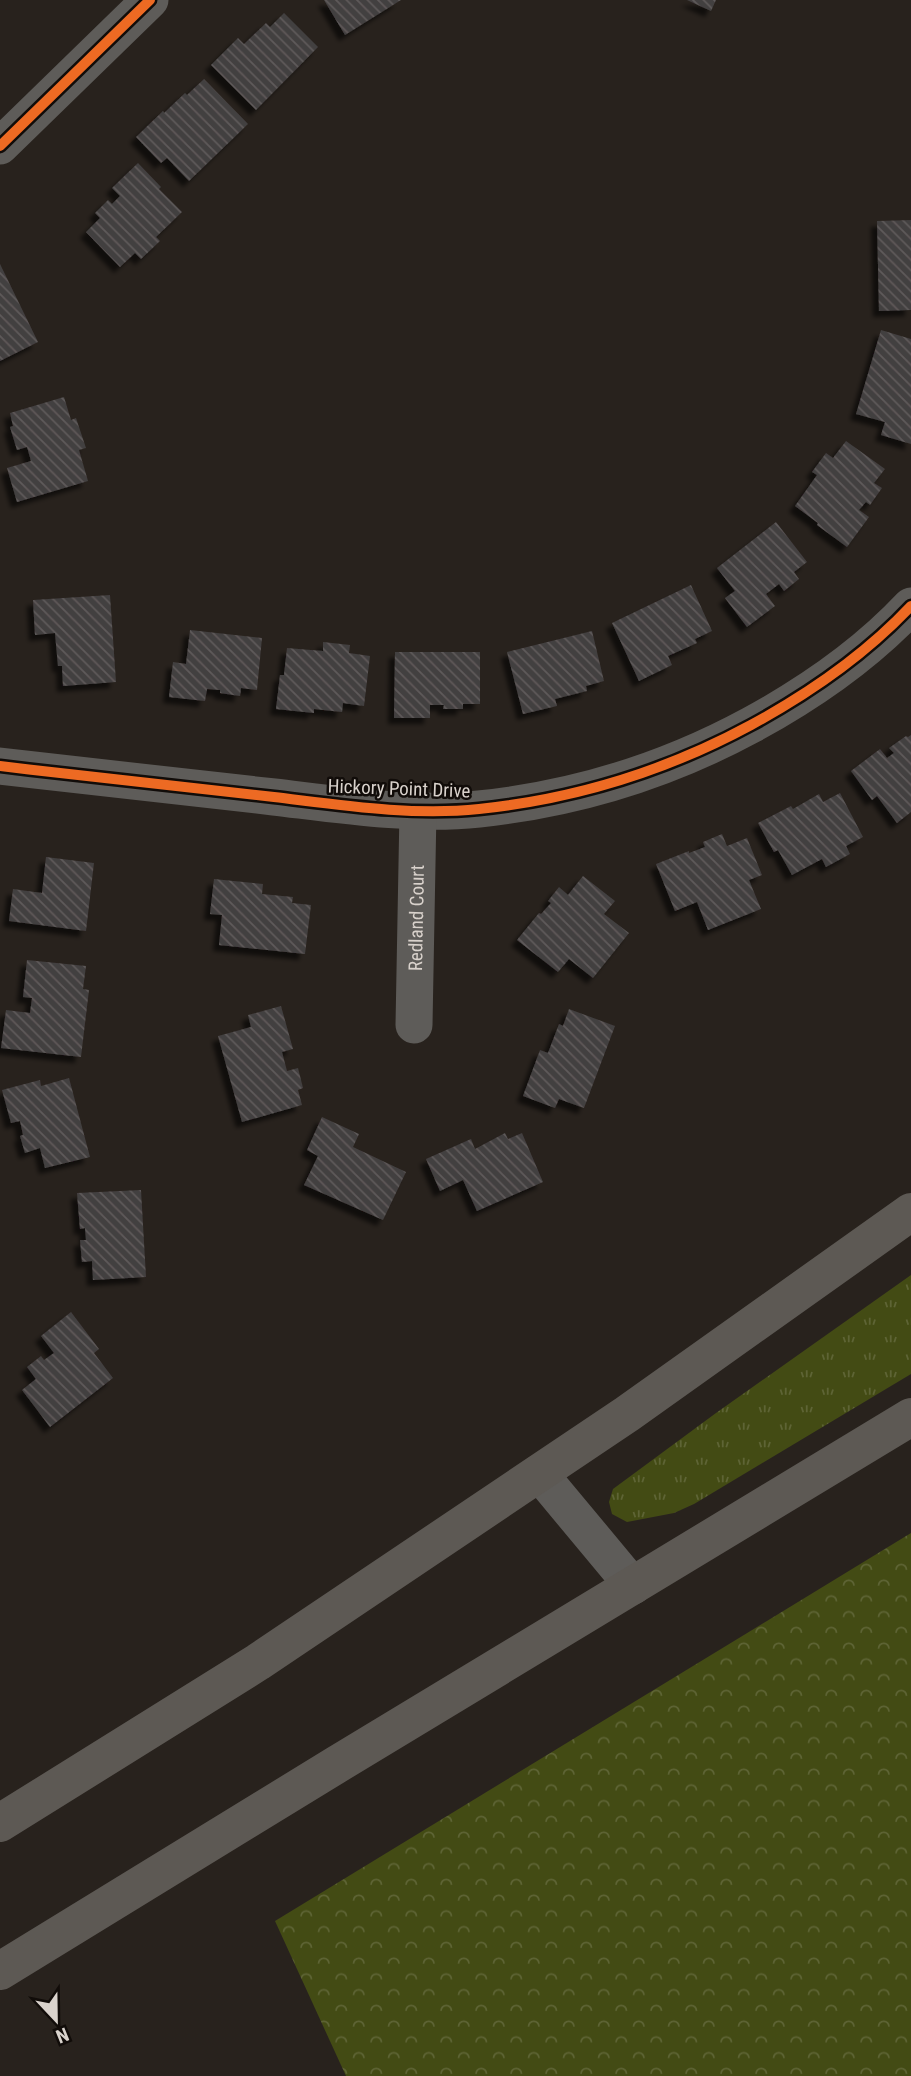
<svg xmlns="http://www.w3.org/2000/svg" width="911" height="2076" font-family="'Roboto Condensed',sans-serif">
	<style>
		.grass { fill: url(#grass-tufts) }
		.forest { fill: url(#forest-crowns) }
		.building { fill: url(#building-back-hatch); filter: url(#shadow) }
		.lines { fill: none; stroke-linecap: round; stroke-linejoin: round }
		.minor { stroke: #5e5c59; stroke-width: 37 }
		.highway { stroke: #5d5954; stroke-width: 38 }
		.cycleway-casing { stroke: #110c09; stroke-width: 15 }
		.cycleway { stroke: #ed6a23; stroke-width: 10 }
		.labels { text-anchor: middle; stroke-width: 5; stroke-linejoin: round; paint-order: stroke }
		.street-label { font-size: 19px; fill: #d9d2cc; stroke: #110c09 }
	</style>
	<defs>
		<pattern id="grass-tufts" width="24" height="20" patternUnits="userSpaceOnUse" patternTransform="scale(1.75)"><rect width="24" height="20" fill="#434b14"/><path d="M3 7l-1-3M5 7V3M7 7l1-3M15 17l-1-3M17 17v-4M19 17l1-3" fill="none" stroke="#5e6435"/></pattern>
		<pattern id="forest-crowns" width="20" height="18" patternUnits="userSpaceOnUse" patternTransform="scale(1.75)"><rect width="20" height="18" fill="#434b14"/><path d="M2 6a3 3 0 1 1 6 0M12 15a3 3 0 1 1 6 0" fill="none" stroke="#5e6435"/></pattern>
		<pattern id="building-back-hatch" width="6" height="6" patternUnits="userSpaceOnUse" patternTransform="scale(1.75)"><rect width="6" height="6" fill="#433f40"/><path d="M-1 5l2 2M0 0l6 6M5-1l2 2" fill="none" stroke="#5e5a5a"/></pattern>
		<filter id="shadow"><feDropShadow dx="-6" dy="6" stdDeviation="2" flood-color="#0009"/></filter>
	</defs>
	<rect width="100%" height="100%" fill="#28221d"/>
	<!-- grass -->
	<polygon class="grass" points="911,1275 911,1374 694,1504 674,1513 627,1522 612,1514 609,1502 613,1489 716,1413"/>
	<!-- forest -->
	<polygon class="forest" points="911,1533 911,2076 346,2076 275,1921"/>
	<!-- building -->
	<g class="building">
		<polygon points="324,0 401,0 345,35"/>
		<polygon points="687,0 716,0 711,11"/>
		<polygon points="284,13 318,47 256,110 211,65 238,38 244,44 266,23 270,27"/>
		<polygon points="204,79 248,124 189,181 167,158 161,163 136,137 163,111 164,113 185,93 187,95"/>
		<polygon points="138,163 161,187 159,189 182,212 156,237 160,241 141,259 135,253 120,267 86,232 100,218 95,213 108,200 112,204 120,196 112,188"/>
		<polygon points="911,220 911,310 879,311 877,221"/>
		<polygon points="0,264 38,342 0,361"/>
		<polygon points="881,330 911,339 911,444 881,435 885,422 856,414"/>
		<polygon points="64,397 71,420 76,418 86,448 79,450 88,481 17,502 7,468 31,461 27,447 17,450 10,427 13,426 10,413"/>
		<polygon points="846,441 885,469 874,483 882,488 870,505 866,502 859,510 869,517 847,547 817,525 818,523 795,506 817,475 812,472 826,453 833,458"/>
		<polygon points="776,522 807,562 794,572 799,579 784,591 779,584 766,594 775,606 747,627 725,598 735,591 717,568"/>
		<polygon points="691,585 712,631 695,639 697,643 668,656 672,665 639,681 612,623"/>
		<polygon points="110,595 116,682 63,686 62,666 58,666 55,633 35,635 33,600"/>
		<polygon points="190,630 262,638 257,690 241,688 240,696 220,693 220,690 207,689 205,701 169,697 173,662 186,664"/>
		<polygon points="592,631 604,681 586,686 587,691 555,699 557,706 523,714 507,652"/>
		<polygon points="323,642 350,645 349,653 370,656 364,706 343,703 342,712 314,709 314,713 276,709 280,675 284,675 287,648 323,651"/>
		<polygon points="395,652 480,652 480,704 463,704 463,709 443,709 444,705 430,705 430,718 394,718"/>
		<polygon points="911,735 911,812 897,823 877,796 872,800 851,771 880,749 887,758 894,753 889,748 906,736 908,737"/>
		<polygon points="840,793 863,837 846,846 850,854 826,867 822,859 792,875 778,850 774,852 758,823 791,806 793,809 819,794 823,802"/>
		<polygon points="722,834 727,846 747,838 762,875 749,880 761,909 708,930 697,902 675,911 656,864 689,851 689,853 705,847 703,842"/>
		<polygon points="46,857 94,863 86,931 9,921 13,889 42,893"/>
		<polygon points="583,876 615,901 604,914 629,933 593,978 569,959 558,972 517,940 539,913 541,914 551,903 548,901 559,887 568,895"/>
		<polygon points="214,879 263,884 262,894 293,897 292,903 311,905 305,954 219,945 222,915 210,914"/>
		<polygon points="27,960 86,966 83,989 89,990 81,1057 1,1048 6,1010 30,1013 32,998 23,997"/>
		<polygon points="281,1006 293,1049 282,1052 287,1071 298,1068 303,1088 298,1090 302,1105 242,1122 218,1036 251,1027 248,1015"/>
		<polygon points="569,1009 615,1026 584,1108 559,1099 555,1108 523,1096 540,1050 548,1053 559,1024 563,1026"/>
		<polygon points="69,1078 90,1157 45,1168 40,1148 25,1153 20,1136 23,1135 20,1121 11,1123 2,1090 40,1080 41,1086"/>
		<polygon points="322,1117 359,1134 353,1147 406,1172 383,1220 304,1185 318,1156 307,1150"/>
		<polygon points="505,1133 508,1139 522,1133 543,1182 477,1211 463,1180 440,1191 426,1159 471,1139 475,1149"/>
		<polygon points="141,1190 146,1277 93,1280 92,1261 82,1262 80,1240 86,1240 85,1228 80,1229 77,1193"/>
		<polygon points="71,1312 99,1349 94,1353 113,1378 50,1427 22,1390 36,1379 27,1367 41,1356 44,1360 54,1353 41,1336"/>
	</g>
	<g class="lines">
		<!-- minor -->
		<g class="minor">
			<polyline points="0,146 150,0"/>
			<path d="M0 766C91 777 182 787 274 797 341 805 411 816 479 809 575 799 666 771 751 725 810 693 865 655 911 606"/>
			<path id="s1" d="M414 1025 418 810"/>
			<polyline points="539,1473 633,1586"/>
		</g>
		<!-- highway -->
		<g class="highway">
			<polyline points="0,1823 258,1662 627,1414 911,1212"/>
			<polyline points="0,1971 336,1765 911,1417"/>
		</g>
		<!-- cycleway casing -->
		<g class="cycleway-casing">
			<g id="cycleway">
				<polyline points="0,146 150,0"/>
				<path d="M0 766C91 777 182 787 274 797 341 805 411 816 479 809 575 799 666 771 751 725 810 693 865 655 911 606"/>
			</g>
		</g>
		<!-- cycleway -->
		<use href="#cycleway" class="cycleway"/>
	</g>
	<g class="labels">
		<!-- street labels -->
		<g class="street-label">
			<text transform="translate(399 788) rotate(2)" y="7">Hickory Point Drive</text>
			<text dy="7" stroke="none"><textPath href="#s1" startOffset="107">Redland Court</textPath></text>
		</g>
	</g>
	<!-- north arrow -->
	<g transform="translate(56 2020) rotate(158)" stroke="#110c09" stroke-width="5" paint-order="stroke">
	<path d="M0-5L12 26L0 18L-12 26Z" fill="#d9d2cc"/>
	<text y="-10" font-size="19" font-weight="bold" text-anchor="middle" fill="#d9d2cc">N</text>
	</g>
</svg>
